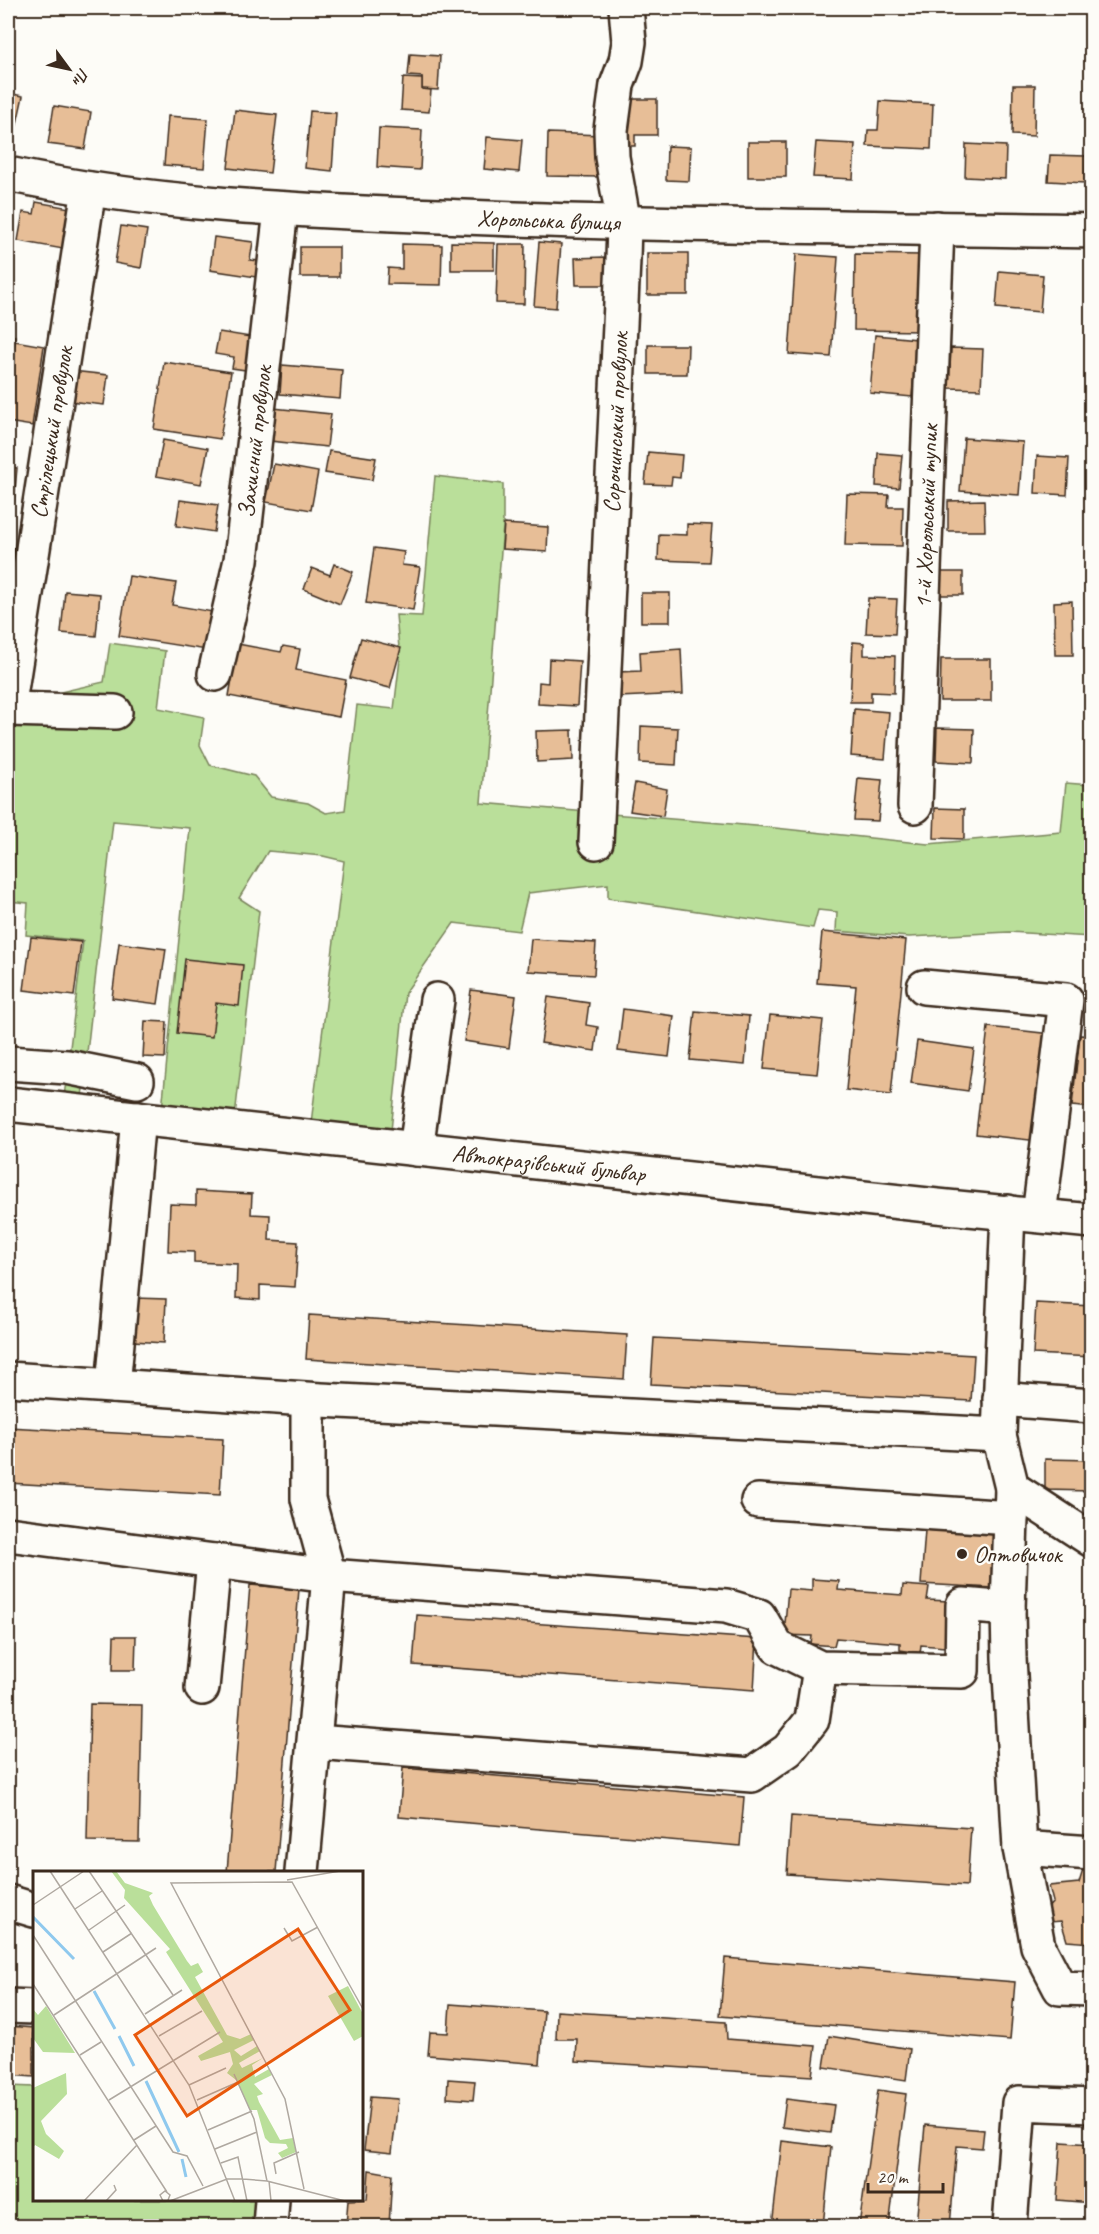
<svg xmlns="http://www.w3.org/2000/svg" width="1099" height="2234" font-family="Caveat,sans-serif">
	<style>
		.green { fill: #badf9a; stroke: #7a845c; stroke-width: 1.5 }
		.building { fill: #e7be97; stroke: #3b2a1e; stroke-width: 1.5 }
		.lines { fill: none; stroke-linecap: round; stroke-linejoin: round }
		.minor-casing { stroke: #3b2a1e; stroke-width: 38 }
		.minor { stroke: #fdfcf7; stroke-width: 33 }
		.poi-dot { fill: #3b2a1e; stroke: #fdfcf7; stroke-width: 2 }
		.labels { text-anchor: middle; stroke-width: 5; stroke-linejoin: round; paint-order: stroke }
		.street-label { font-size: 24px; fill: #3b2a1e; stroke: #fdfcf7 }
		.poi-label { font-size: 24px; fill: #3b2a1e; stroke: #fdfcf7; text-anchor: start }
		.inset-river { fill: none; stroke: #8fc9ee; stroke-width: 3 }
		.inset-road { fill: none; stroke: #afa8a0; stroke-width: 1.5 }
		.view { fill: #e8590c; fill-opacity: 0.15; stroke: #e8590c; stroke-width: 3 }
		.inset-edge { fill: none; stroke: #3b2a1e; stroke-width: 3 }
	</style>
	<rect width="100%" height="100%" fill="#fdfcf7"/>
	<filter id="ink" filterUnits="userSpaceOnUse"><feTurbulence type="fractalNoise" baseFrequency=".0167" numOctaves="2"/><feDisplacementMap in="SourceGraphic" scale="12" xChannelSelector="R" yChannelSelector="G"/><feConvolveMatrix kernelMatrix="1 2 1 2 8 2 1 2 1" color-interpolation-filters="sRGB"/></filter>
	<g filter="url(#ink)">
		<!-- green -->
		<g class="green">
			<polygon points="435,476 503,484 503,526 481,803 756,826 928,844 1061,832 1066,783 1091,785 1091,937 1009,932 909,937 836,931 837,912 818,910 813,928 608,898 608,884 528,893 519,931 454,923 405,993 391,1131 311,1123 344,861 323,856 268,851 239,898 259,911 235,1116 162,1110 190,828 113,821 82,1097 64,1097 83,941 26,935 28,903 8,901 8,694 35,698 104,682 110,643 165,651 158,708 204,717 200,745 210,765 254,776 271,797 308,803 326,813 345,810 357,705 394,709 400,659 396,615 422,616"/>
			<polygon points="8,2086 34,2087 34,2200 260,2200 257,2226 8,2226"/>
		</g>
		<!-- building -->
		<g class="building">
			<polygon points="410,54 440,56 438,90 422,89 422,77 408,76"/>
			<polygon points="403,78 422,79 422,89 431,90 429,112 401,110"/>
			<polygon points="1013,85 1035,85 1034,136 1012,135"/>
			<polygon points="8,93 23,96 14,137 8,135"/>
			<polygon points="621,99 657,99 657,135 635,135 635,146 621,146"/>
			<polygon points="880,101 933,104 931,149 867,146 868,130 878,130"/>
			<polygon points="54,106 91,112 85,149 48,144"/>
			<polygon points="235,110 277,115 270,173 228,168"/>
			<polygon points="310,111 336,113 332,171 305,168"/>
			<polygon points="168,116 208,119 204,168 164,165"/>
			<polygon points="379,128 422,130 420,170 377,167"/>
			<polygon points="548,133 601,135 599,177 547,176"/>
			<polygon points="487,137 522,140 519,172 484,169"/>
			<rect x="748" y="142" width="38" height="35"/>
			<polygon points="816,142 855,144 853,179 813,177"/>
			<polygon points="966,144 1006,146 1005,179 965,177"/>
			<polygon points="667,146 691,147 689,181 666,180"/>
			<polygon points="1050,155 1086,156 1085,183 1048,181"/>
			<polygon points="36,202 70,208 63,249 18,241 23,212 34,214"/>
			<polygon points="121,226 147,230 141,268 115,263"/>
			<polygon points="214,237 253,242 250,260 259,261 256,277 210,270"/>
			<polygon points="451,242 494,243 494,270 451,270"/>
			<polygon points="539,242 561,244 556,308 534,306"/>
			<polygon points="402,244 442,245 441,285 387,284 388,268 402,269"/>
			<polygon points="498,244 525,244 524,304 496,303"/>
			<rect x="300" y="247" width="39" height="30"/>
			<polygon points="1090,250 1092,250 1092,313 1089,313"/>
			<rect x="647" y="253" width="41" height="42"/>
			<polygon points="796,254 838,257 831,357 789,354"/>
			<polygon points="855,254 923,255 922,331 854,330"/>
			<polygon points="605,257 605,285 576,285 575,258"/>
			<polygon points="999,271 1043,275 1040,312 996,308"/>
			<polygon points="219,332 257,338 252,371 232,368 234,357 215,354"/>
			<polygon points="8,334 15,336 8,366"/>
			<polygon points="875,335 917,339 912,397 870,393"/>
			<polygon points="15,341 44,346 32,426 8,422 8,390"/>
			<polygon points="648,345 688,345 687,374 648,374"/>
			<polygon points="951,348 983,349 981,389 949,388"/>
			<polygon points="164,362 231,372 220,439 154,429"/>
			<polygon points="282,365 342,370 340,399 280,394"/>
			<polygon points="63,370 108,375 104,405 60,400"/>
			<polygon points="273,408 331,414 327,447 270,441"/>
			<polygon points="964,438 1023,442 1019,495 960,491"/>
			<polygon points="163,440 208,448 201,484 156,476"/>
			<polygon points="329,451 376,458 372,480 325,473"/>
			<polygon points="648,452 682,455 680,478 672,477 671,485 645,484"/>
			<polygon points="878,453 902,455 899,488 876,486"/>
			<polygon points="1037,456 1069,458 1067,495 1035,493"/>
			<polygon points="274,464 318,472 311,510 266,502"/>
			<polygon points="8,467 17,468 14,501 8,500"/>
			<polygon points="847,494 889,495 888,507 903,507 902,546 845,545"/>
			<polygon points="180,500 218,505 214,532 176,526"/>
			<polygon points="984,500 985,531 948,531 948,501"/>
			<polygon points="504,524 548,527 547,552 502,549"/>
			<polygon points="687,524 712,525 709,562 658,560 659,534 687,535"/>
			<polygon points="374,548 404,552 402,565 420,567 413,610 366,603"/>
			<polygon points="334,564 353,572 340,604 304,589 312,568 330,575"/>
			<rect x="936" y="572" width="27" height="23"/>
			<polygon points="129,576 176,583 172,605 219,613 213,651 119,636"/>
			<polygon points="65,591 100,594 96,636 61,633"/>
			<rect x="641" y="593" width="29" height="29"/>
			<polygon points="868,598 897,599 895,634 866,633"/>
			<polygon points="1072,601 1073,655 1055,655 1054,602"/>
			<polygon points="361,638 401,648 390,688 350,678"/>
			<polygon points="853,642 864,643 864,655 895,656 894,693 871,692 871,702 850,702"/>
			<polygon points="238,644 281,652 283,646 300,649 296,670 346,680 339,717 229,696"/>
			<polygon points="681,649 683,694 619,697 618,672 641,671 640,652"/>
			<polygon points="549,659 580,661 577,706 538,704 539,682 548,683"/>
			<polygon points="941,659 991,659 991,701 940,701"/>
			<polygon points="854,709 889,712 885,759 851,756"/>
			<polygon points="641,726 678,728 676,765 640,763"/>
			<polygon points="937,728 974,729 973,763 936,761"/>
			<polygon points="572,730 573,760 537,762 536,731"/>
			<polygon points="858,778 882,780 878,821 854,820"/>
			<polygon points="635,783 667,789 663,816 630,811"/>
			<polygon points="935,808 964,809 964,839 934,838"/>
			<polygon points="822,932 906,940 891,1095 846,1090 856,986 817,983"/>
			<polygon points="31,937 81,942 74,996 24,990"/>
			<polygon points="531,939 596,943 594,975 528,971"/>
			<polygon points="119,943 166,949 158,1004 112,998"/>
			<polygon points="185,959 243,965 239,1006 216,1003 212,1037 177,1033"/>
			<polygon points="471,990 516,996 509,1048 464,1041"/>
			<polygon points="548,997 589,1003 586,1025 598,1027 595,1051 541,1043"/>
			<polygon points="623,1009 674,1016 669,1057 618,1051"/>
			<polygon points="695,1011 749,1016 745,1065 690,1060"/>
			<polygon points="770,1015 823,1020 817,1074 764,1069"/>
			<polygon points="145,1021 167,1022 165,1058 143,1057"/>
			<polygon points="988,1027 1051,1034 1039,1141 976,1134"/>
			<polygon points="1080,1035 1092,1036 1092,1108 1072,1106"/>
			<polygon points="917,1041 974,1049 968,1091 911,1083"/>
			<polygon points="196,1191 252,1194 251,1214 270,1215 269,1240 298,1242 295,1287 260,1285 260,1300 236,1298 237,1264 194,1262 194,1252 168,1251 170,1204 196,1205"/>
			<polygon points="135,1298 166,1299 164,1343 133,1341"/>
			<polygon points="1036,1303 1092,1306 1092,1357 1033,1354"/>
			<polygon points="309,1315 627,1335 624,1379 306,1359"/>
			<polygon points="654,1338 974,1355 971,1401 651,1384"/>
			<polygon points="8,1427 223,1439 220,1495 8,1483"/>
			<polygon points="1045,1459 1092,1460 1092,1491 1045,1490"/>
			<polygon points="925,1530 998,1534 994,1588 921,1584"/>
			<polygon points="812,1579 839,1581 838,1590 902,1595 903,1585 929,1587 927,1600 949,1601 945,1647 921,1645 920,1653 900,1650 900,1643 836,1638 834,1646 811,1644 812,1636 784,1635 788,1589 812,1591"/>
			<polygon points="250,1585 299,1589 276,1872 227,1872"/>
			<polygon points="417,1615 757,1639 754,1690 413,1665"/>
			<polygon points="114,1636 136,1636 135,1670 113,1670"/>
			<polygon points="90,1704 142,1705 139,1842 87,1841"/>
			<polygon points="403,1768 744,1797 740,1846 399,1817"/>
			<polygon points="791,1816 971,1828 967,1886 787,1874"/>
			<polygon points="1083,1870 1092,1871 1092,1943 1067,1941 1061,1921 1050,1922 1046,1910 1053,1902 1049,1886 1079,1883"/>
			<polygon points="725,1958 1015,1982 1010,2040 720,2016"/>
			<polygon points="450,2004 544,2011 540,2064 428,2055 430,2032 448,2033"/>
			<polygon points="557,2011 726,2022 727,2039 816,2046 812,2076 576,2061 577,2039 556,2039"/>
			<polygon points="8,2026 34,2028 34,2077 8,2075"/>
			<polygon points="829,2036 910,2049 906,2080 824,2067"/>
			<polygon points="448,2079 475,2081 473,2100 447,2098"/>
			<polygon points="878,2090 906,2094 889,2226 859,2226"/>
			<polygon points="370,2097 398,2099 392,2153 364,2150"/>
			<polygon points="786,2099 834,2105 830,2133 782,2127"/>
			<polygon points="925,2125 984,2130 982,2148 957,2146 950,2226 916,2226"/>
			<polygon points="782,2141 831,2147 823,2226 772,2226"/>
			<polygon points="1061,2142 1092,2144 1092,2203 1057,2200"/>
			<polygon points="369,2170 392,2174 389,2226 346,2226 348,2200 367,2199"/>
		</g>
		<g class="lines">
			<!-- minor casing -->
			<g class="minor-casing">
				<g id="minor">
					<path id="s1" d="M8 174C157 206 311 211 464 217 673 226 882 227 1092 231"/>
					<path id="s2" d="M215 674 241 560 281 210"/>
					<path id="s3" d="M8 709 89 189"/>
					<polyline points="8,709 115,712"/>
					<path id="s4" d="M915 806 937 228"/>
					<path id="s5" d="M596 842 623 260 624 224 612 157 611 130 617 85 626 61 629 42 626 8"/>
					<polyline points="924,987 1066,1000 1039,1215"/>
					<polyline points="8,1063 67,1067 137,1081"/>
					<path id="s6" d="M8 1104 937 1206 1092 1221"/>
					<polyline points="416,1149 437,1000"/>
					<polyline points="8,1379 321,1400 999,1435 1008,1212"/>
					<polyline points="113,1386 138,1118"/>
					<polyline points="1000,1399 1092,1406"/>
					<polyline points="999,1435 1012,1488 1008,1609 1009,1658 1020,1848 1038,1946 1060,1988 1092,1989"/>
					<polyline points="1012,1488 1092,1540"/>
					<polyline points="758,1501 1011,1518"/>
					<polyline points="8,1534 329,1576 726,1606 759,1616 777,1647 820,1668 962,1671 963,1605 1008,1609"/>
					<polyline points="202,1688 214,1561"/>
					<polyline points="315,1742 752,1775 788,1750 812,1720 820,1668"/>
					<polyline points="1020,1848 1092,1853"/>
					<polyline points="302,1872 329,1576 308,1499 308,1400"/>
					<polyline points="8,1902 34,1910"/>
					<polyline points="8,2006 34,2007"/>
					<polyline points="270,2226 272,2200"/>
					<polyline points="1010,2226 1019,2103 1092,2106"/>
				</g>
			</g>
			<!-- minor -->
			<use href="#minor" class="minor"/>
		</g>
	</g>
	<!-- markers -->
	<circle class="poi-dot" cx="962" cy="1554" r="6"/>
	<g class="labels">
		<!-- street labels -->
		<g class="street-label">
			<text dy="8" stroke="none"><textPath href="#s1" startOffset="543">Хорольська вулиця</textPath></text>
			<text dy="8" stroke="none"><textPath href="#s5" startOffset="420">Сорочинський провулок</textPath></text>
			<text dy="8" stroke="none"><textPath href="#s3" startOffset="280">Стрілецький провулок</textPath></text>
			<text dy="8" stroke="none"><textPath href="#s2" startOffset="236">Захисний провулок</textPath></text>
			<text dy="8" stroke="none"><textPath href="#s4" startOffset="290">1-й Хорольський тупик</textPath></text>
			<text dy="8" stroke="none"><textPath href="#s6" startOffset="544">Автокразівський бульвар</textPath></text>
		</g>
		<!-- poi labels -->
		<g class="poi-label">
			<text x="974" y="1562">Оптовичок</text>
		</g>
	</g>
	<!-- overview -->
	<g transform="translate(33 1871)">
		<rect width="330" height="330" fill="#fdfcf7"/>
		<path d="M78 0H83L92 12 120 22 116 25 120 34 154 90 158 95 165 92 170 101 162 106 194 164 207 168 218 163 221 169 201 179 208 185 224 175 227 180 206 192 209 197 230 187 219 194 222 206 236 198 239 204 221 213 230 223 224 225 226 231 247 269 260 267 263 281 249 287 245 282 255 277 253 273 237 272 232 267 224 239H217L203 209 194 202 200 193 197 181 168 190 165 185 190 171 133 81 137 78 91 27 92 19ZM315 115 330 143V165L321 170 295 125ZM13 135 42 182 10 181 0 167V138L5 144ZM33 202 34 223 8 250 13 263 31 280 26 288 2 274 0 277V217Z" fill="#badf9a"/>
		<path class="inset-river" d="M0 46 41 88M61 120 82 158M86 165 101 195M113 210 146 281M149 288 153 306"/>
		<path class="inset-road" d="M17 0 156 214 202 330M56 0 140 124M254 9 307 0M0 34 51 0M42 38 69 20M251 57 259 70 285 56M56 59 92 34M0 64 140 281 154 285 170 315M70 81 99 62M0 113 134 321M112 143 149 119M21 144 123 77M126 165 169 140M47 184 68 171M201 203 221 248 234 310M156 214 193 197M76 229 187 161M164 229 205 211M175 259 219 240M101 269 123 255M182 278 224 261M188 292 205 286 214 330M243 303 241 292 266 281M236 310 238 330M271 318 252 228 138 12 259 11 330 138M51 330 104 274M73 330 83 319 81 314M130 330 127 324 132 320 137 324 135 329M137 330 194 308H210L234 310 312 330"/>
		<path class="view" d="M265 58 317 139 154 245 102 164Z"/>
		<rect width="330" height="330" class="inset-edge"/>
	</g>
	<!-- margin -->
	<rect width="1099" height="2234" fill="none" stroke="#fdfcf7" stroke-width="30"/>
	<rect x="15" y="15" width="1069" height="2204" fill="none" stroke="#3b2a1e" stroke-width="2" filter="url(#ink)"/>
	<!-- north arrow -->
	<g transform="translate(69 69) rotate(123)" stroke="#fdfcf7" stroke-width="4.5" paint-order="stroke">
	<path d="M0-4.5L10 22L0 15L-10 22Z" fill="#3b2a1e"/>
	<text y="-9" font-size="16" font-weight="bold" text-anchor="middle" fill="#3b2a1e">Пн</text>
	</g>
	<!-- scale -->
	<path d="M868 2183v9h75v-9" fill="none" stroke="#3b2a1e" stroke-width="3"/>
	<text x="877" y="2183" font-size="18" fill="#3b2a1e" stroke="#fdfcf7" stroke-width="4.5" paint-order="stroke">20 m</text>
</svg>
